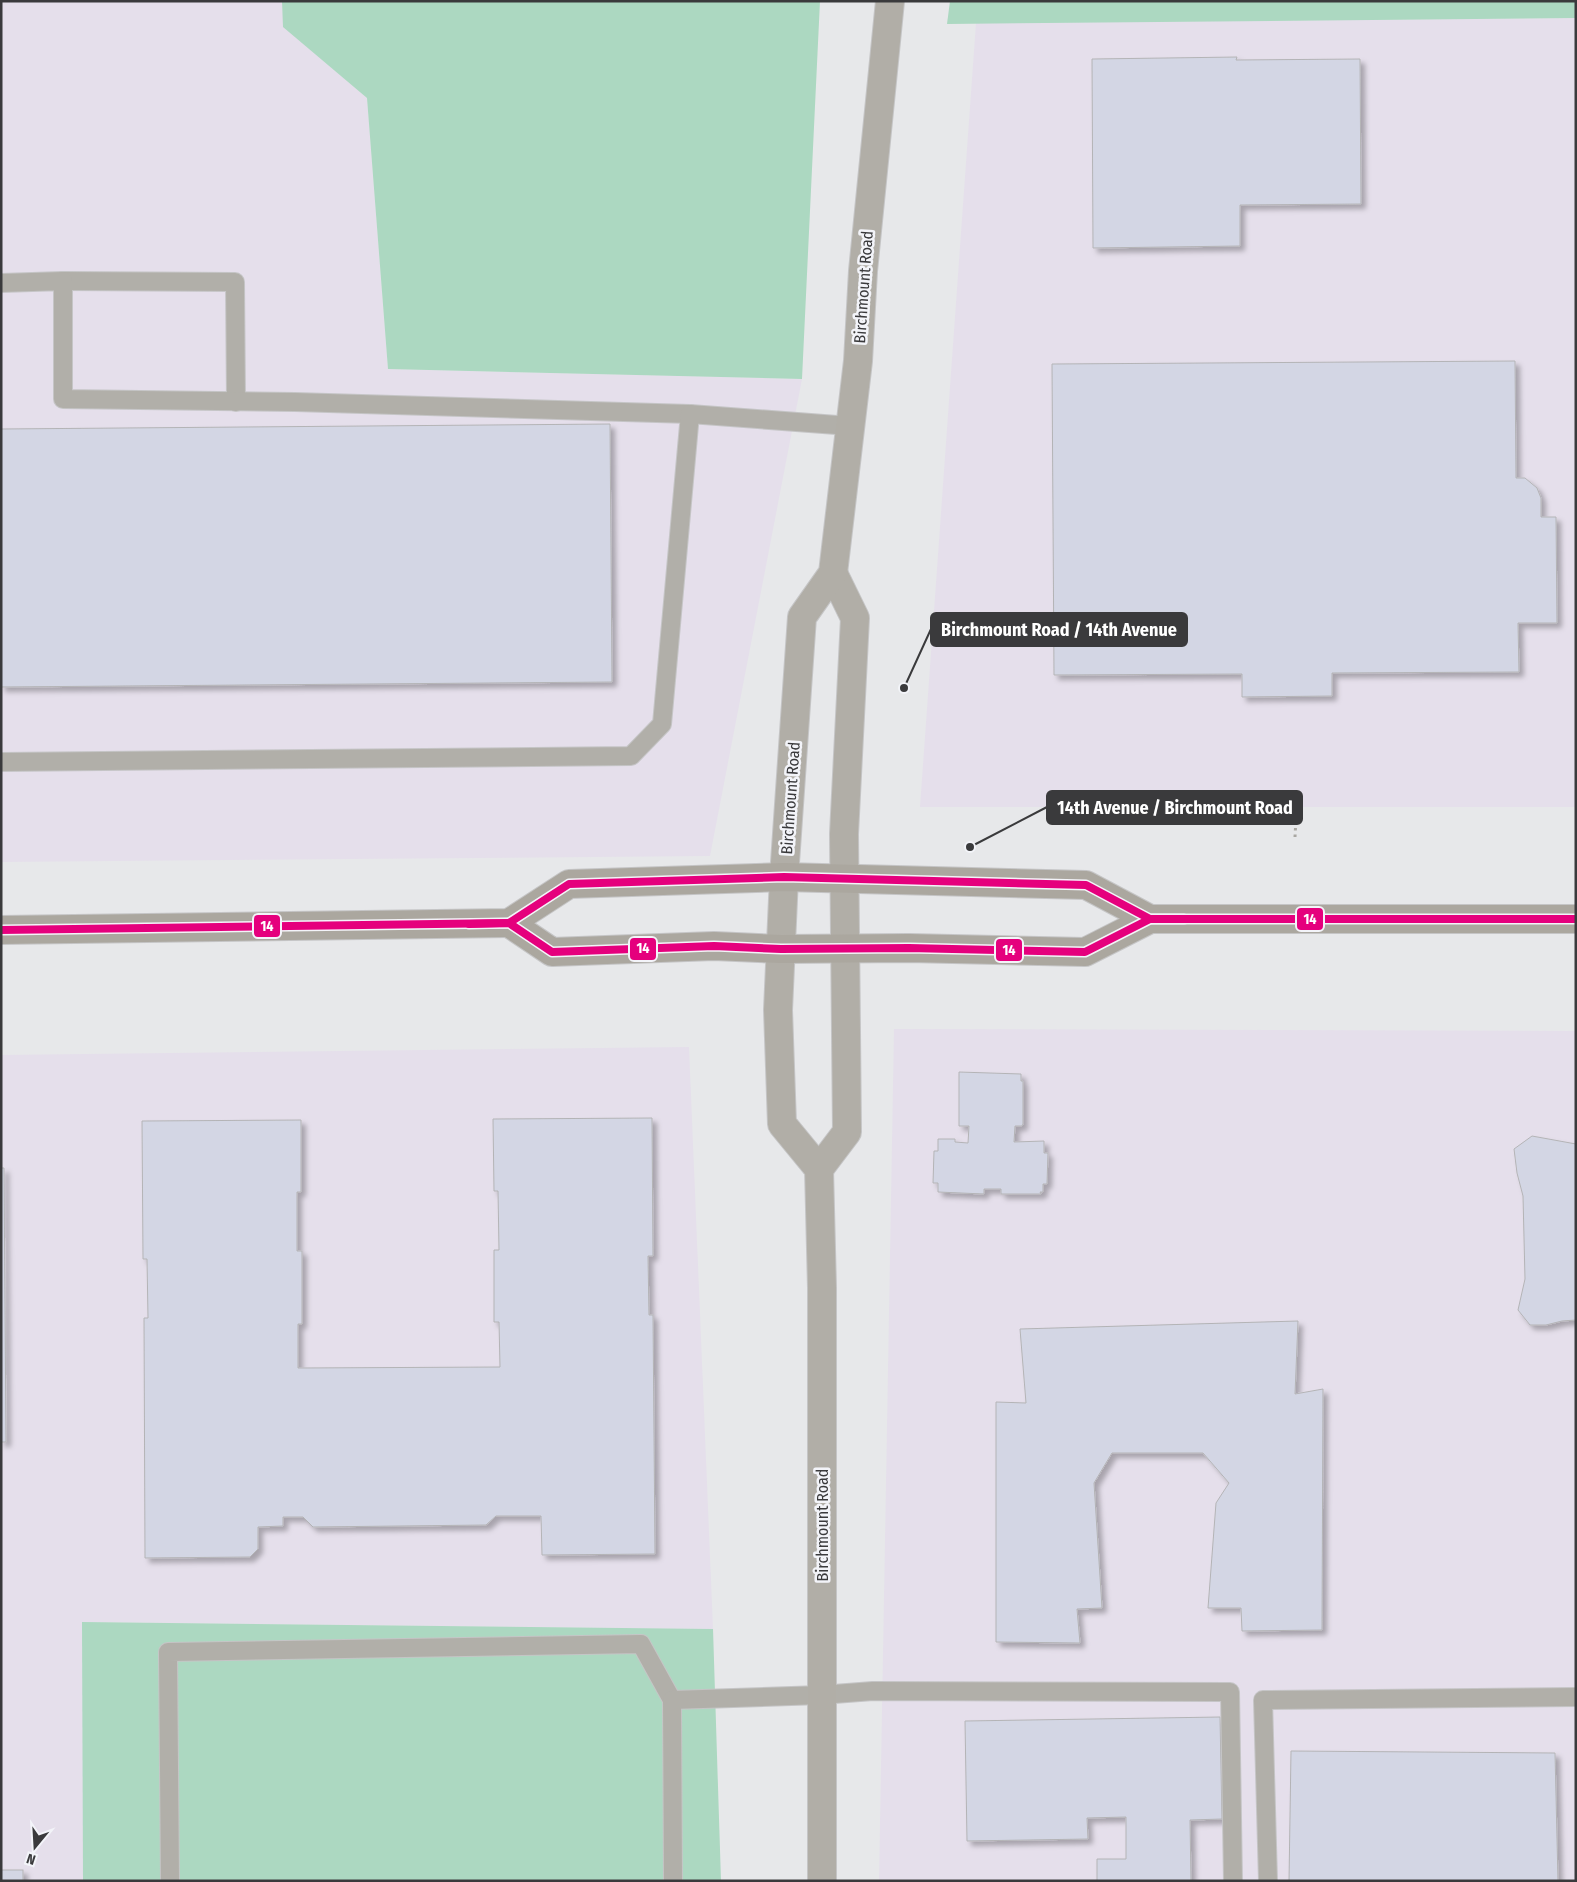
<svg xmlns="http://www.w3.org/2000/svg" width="1577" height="1882" font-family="'Fira Sans Condensed',sans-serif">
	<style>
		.industrial { fill: #e5dfeb }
		.green { fill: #acd8c1 }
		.building { fill: #d3d6e4; stroke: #b4b4b6; filter: url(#shadow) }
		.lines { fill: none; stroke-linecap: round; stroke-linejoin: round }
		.service-casing { stroke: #c5c5c6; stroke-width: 20 }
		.secondary-casing { stroke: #c5c5c6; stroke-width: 30 }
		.primary-casing { stroke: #c5c5c6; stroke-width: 30 }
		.path { stroke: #a9a7a2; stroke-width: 3; stroke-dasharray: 2.5 4; stroke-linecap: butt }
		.service { stroke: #b1afa9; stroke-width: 18 }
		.secondary { stroke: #b1aea7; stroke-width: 28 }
		.primary { stroke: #aba79f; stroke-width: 28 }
		.bus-1-casing { stroke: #f3f4f9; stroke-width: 11 }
		.bus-1 { stroke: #e5007d; stroke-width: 8 }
		.labels { text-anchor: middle; stroke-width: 5; stroke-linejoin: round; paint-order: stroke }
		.street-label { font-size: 16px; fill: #3a3a3c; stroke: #f3f4f9 }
		.leader { fill: none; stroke: #3a3a3c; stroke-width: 2 }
		.callout-dot { fill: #3a3a3c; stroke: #f3f4f9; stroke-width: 2 }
		.callout { fill: #3a3a3c; stroke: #3a3a3c; stroke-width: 2 }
		.callout-label { font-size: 18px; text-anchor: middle; font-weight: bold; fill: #fff }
		.line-badge { stroke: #f3f4f9; stroke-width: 2 }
		.badge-label { font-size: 14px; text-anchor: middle; font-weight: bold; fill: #fff }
	</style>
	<defs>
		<filter id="shadow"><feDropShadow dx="4.5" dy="4.5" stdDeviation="2.5" flood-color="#0004"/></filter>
	</defs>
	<rect width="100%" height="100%" fill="#e7e8ea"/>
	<!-- industrial -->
	<g class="industrial">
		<polygon points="1,1 282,1 284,27 367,98 388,369 802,379 710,856 1,862"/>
		<polygon points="1576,18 1576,807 920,807 976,23"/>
		<polygon points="894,1029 1576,1031 1576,1881 879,1881"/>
		<polygon points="689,1047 713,1629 83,1622 83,1881 1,1881 1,1055"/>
	</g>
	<!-- green -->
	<g class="green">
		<polygon points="282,1 820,1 802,379 388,369 367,98 283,27"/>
		<polygon points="950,1 1576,1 1576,18 947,24"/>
		<polygon points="82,1622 713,1629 721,1881 83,1881"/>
	</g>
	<!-- building -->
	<g class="building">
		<polygon points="1237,57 1236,60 1360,59 1361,204 1240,205 1240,246 1093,248 1092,59"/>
		<polygon points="1515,361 1516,478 1525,478 1537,488 1541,498 1541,517 1556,517 1557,623 1518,623 1519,672 1332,673 1332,696 1242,697 1242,674 1054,675 1052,364"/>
		<polygon points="610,424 612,682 1,687 1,429"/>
		<polygon points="959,1072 1021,1074 1021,1081 1023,1081 1023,1124 1022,1126 1015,1126 1014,1142 1044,1141 1044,1153 1048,1153 1047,1184 1043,1184 1043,1192 1040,1192 1041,1194 1001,1194 1001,1189 984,1189 984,1194 938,1192 938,1183 933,1183 934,1151 938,1151 938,1139 955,1139 955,1142 968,1143 969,1126 959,1126"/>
		<polygon points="652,1118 653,1256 648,1256 649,1315 653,1315 655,1554 542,1555 541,1516 496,1516 486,1525 313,1527 303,1517 283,1517 283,1526 258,1527 258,1549 250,1557 145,1558 144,1318 148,1318 147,1259 143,1259 142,1121 301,1120 301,1192 297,1192 297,1251 302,1251 302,1324 298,1324 298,1368 500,1367 499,1322 494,1322 494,1250 499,1250 498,1191 494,1191 493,1119"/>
		<polygon points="1532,1136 1576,1144 1576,1320 1562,1321 1546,1325 1530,1325 1518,1310 1525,1279 1523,1196 1517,1173 1514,1149"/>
		<polygon points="1,1168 4,1168 6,1442 1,1442"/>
		<polygon points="1298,1321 1295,1394 1323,1389 1322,1630 1242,1631 1241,1608 1208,1608 1216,1503 1229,1483 1203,1453 1112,1453 1094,1483 1102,1608 1077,1609 1080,1643 996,1642 996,1402 1026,1403 1020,1329"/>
		<polygon points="1220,1717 1222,1819 1190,1820 1191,1881 1097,1881 1097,1859 1126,1859 1126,1817 1087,1818 1088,1839 967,1841 965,1721"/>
		<polygon points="1291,1751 1555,1753 1558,1881 1289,1881"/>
		<rect x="1" y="1870" width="22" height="11"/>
	</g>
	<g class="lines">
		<!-- service casing -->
		<g class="service-casing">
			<g id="service">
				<polyline points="63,281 235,282 236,402"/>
				<polyline points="1,283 63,281 63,399 295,402 690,414"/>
				<polyline points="1,762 631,756 662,724 690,414 850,426"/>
				<polyline points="170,1881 168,1652 641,1644 672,1700"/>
				<polyline points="673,1881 672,1700 821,1695 873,1691 1230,1692 1233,1881"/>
				<polyline points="1268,1881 1263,1700 1576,1697"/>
			</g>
		</g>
		<!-- secondary casing -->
		<g class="secondary-casing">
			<g id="secondary">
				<polyline points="819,1169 847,1132 844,834 855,618 833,573"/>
				<polyline points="822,1881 822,1288 819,1169 782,1124 778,1010 784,877 802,617 833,573 858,361 863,271 890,1"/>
			</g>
		</g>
		<!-- primary casing -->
		<g class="primary-casing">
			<g id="primary">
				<polyline points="509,923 552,952 714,946 781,949 909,948 1085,952 1150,919 1576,919"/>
				<polyline points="1,930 509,923 569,884 784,877 1086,885 1150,919"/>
			</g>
		</g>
		<!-- path -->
		<polyline class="path" points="1295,837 1297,799"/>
		<!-- service -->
		<use href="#service" class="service"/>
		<!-- secondary -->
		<use href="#secondary" class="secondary"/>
		<!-- primary -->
		<use href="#primary" class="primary"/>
		<!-- bus-1 casing -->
		<g class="bus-1-casing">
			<g id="bus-1">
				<polyline points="469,924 509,923 552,952 714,946 781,949 909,948 1085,952 1150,919 1184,919"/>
				<polyline points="1,930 509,923 569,884 784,877 1086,885 1150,919 1576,919"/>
			</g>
		</g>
		<!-- bus-1 -->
		<use href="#bus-1" class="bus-1"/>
	</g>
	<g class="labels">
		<!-- street labels -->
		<g class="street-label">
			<text transform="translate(863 287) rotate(-86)" y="6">Birchmount Road</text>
			<text transform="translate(790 798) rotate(-86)" y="6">Birchmount Road</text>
			<text transform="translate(822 1525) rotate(-90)" y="6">Birchmount Road</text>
		</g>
	</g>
	<!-- callouts -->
	<path class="leader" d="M904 688L931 629M970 847L1047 807"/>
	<g class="callout-dot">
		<circle cx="904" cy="688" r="5"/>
		<circle cx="970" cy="847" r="5"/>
	</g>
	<g class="callout">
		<rect x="931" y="613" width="256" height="33" rx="5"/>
		<rect x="1047" y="791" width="255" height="33" rx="5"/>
	</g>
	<g class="callout-label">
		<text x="1059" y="636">Birchmount Road / 14th Avenue</text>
		<text x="1175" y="814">14th Avenue / Birchmount Road</text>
	</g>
	<g class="line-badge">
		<rect x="1296" y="907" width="28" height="24" rx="5" fill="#e5007d"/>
		<rect x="253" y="914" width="28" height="24" rx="5" fill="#e5007d"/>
		<rect x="629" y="937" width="28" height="24" rx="5" fill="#e5007d"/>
		<rect x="995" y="938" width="28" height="24" rx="5" fill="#e5007d"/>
	</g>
	<g class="badge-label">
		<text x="1310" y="924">14</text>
		<text x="267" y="931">14</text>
		<text x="643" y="953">14</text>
		<text x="1009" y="955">14</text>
	</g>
	<!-- border -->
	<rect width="1577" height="1882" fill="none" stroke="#3a3a3c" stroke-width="5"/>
	<!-- north arrow -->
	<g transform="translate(35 1847) rotate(198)" stroke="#f3f4f9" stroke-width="4" paint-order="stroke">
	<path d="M0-4L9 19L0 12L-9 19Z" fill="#3a3a3c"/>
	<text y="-8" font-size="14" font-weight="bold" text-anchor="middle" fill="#3a3a3c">N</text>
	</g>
</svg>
